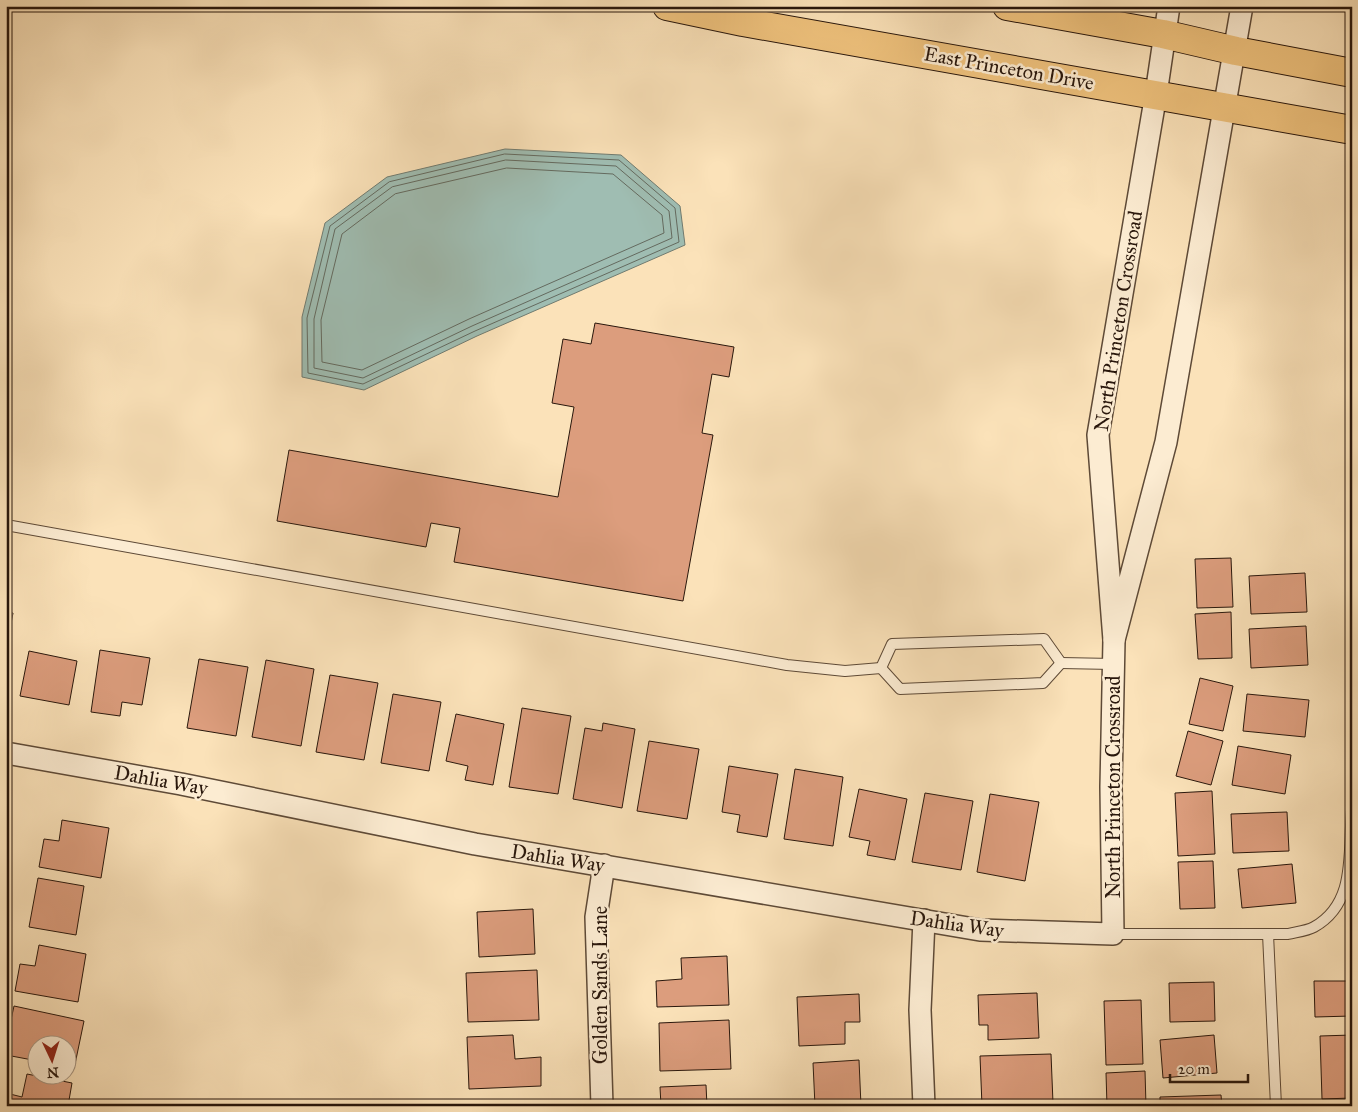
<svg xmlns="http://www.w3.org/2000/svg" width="1358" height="1112" font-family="'IM FELL Great Primer',serif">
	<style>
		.water { fill: #9fbdb2; stroke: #707b70 }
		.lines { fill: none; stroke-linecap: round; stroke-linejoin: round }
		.shore { stroke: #646a5f; stroke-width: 1 }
		.building { fill: #dc9d7d; stroke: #29170c }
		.lane-casing { stroke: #5e4a37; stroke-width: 12 }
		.street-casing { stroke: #5e4a37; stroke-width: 24 }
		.highway-casing { stroke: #29170c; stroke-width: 30 }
		.lane { stroke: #fcecd2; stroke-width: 10 }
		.street { stroke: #fcecd2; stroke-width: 21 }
		.highway { stroke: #eec17c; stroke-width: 28 }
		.labels { text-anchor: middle; stroke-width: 5; stroke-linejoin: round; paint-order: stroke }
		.street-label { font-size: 20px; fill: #29170c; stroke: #fcecd2 }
	</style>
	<rect width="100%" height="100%" fill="#fbe2b9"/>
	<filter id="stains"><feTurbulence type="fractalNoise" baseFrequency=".004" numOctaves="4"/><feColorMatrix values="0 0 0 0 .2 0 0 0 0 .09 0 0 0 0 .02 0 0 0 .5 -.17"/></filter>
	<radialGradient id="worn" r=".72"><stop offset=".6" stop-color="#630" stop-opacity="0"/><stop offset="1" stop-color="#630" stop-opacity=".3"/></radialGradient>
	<!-- water -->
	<polygon class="water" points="505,149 621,155 680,206 685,245 477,336 364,390 302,377 302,317 325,223 387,177"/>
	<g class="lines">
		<!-- shore -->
		<g class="shore">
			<polygon points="505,154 619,160 675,208 679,242 475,331 363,384 308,373 307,318 330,226 389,182"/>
			<polygon points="506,160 616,166 669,211 672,238 472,326 363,378 314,368 314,319 335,229 392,187"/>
			<polygon points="507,168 613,174 662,215 664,233 469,319 362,370 322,362 321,320 342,234 395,194"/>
		</g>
	</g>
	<!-- building -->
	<g class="building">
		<polygon points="595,323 734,347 729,377 712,374 702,433 713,435 683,601 454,562 460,528 431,523 426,547 277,521 289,450 558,497 574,407 552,403 563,339 591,344"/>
		<polygon points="1231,558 1233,607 1197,608 1195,559"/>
		<polygon points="1305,573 1307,612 1251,614 1249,576"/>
		<polygon points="6,612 13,613 6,650"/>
		<polygon points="1231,612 1232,658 1198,659 1195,614"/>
		<polygon points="1306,626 1308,665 1251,668 1249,629"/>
		<polygon points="100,650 150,658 142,705 122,702 120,716 91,712"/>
		<polygon points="29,651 77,661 69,705 20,696"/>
		<polygon points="199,659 248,667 236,736 187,728"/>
		<polygon points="266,660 314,669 301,746 252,737"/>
		<polygon points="330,675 378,683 364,760 316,752"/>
		<polygon points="1200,678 1233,686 1223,731 1189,724"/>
		<polygon points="393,694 441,702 429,771 381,763"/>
		<polygon points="1247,694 1309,700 1305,737 1243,731"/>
		<polygon points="522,708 571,716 558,794 509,787"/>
		<polygon points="456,714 504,724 493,785 465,780 468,766 446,761"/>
		<polygon points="603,723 635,729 622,808 573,799 585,728 602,731"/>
		<polygon points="1188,731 1223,741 1211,785 1176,776"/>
		<polygon points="649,741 699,749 687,819 637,811"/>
		<polygon points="1238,746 1291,755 1285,794 1232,785"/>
		<polygon points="729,766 778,774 767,837 737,832 740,815 722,812"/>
		<polygon points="795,769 843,777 833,846 784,839"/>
		<polygon points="859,789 907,799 895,860 867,855 870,841 849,837"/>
		<polygon points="1212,791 1215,854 1178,856 1175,793"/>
		<polygon points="925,793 973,801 961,870 912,862"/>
		<polygon points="990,794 1039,802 1025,881 977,872"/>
		<polygon points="1287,812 1289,851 1233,853 1231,814"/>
		<polygon points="62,820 109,828 101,878 39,867 44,839 59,841"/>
		<polygon points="1213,861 1215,908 1180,909 1178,862"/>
		<polygon points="1292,864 1296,903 1242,908 1238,869"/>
		<polygon points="38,878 84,886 76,935 29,927"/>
		<polygon points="533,909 535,954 479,957 477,912"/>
		<polygon points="39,945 86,954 78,1002 15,991 20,964 35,966"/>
		<polygon points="727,956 729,1005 657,1007 656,981 682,979 681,958"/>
		<polygon points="537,970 539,1020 468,1022 466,973"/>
		<polygon points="1314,981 1352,981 1352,1016 1315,1017"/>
		<polygon points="1214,982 1215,1021 1170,1022 1169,983"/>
		<polygon points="1037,993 1039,1038 988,1040 988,1025 979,1025 978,995"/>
		<polygon points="859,994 860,1022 845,1022 845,1044 799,1046 797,997"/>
		<polygon points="1141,1000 1143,1064 1106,1065 1104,1001"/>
		<polygon points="14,1006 84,1021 74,1069 68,1068 68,1044 38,1044 38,1061 6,1055 6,1043"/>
		<polygon points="729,1020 731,1069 660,1071 659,1023"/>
		<polygon points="513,1035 515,1059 541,1057 541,1086 469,1089 467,1037"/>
		<polygon points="1214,1035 1217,1073 1163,1078 1160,1040"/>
		<polygon points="1352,1035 1352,1098 1322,1099 1320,1036"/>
		<polygon points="1051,1054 1053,1103 982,1106 980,1056"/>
		<polygon points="859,1060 861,1106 815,1106 813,1063"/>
		<polygon points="1145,1071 1146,1106 1107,1106 1106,1073"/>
		<polygon points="27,1074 72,1083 68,1106 6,1106 6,1093 22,1097"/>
		<polygon points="706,1085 707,1106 661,1106 660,1087"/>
		<polygon points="1221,1095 1222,1106 1160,1106 1160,1097"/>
		<polygon points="541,1101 541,1106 479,1106 478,1103"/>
	</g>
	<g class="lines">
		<!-- lane casing -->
		<g class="lane-casing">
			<g id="lane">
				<polyline points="6,525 787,665 845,671 881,668"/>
				<polyline points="1061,663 1113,664"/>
				<polyline points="881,668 892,644 1044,639 1061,663"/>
				<polyline points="881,668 900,689 1043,683 1061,663"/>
				<path d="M1113 934H1288C1296 932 1307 931 1314 927 1357 903 1348 852 1352 810"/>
				<polyline points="1268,934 1276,1106"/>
			</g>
		</g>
		<!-- street casing -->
		<g class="street-casing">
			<g id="street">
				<polyline points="1169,6 1156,94 1098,435 1114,640 1166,442 1242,6"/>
				<polyline points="6,753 181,784 475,844 980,930 1113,934 1111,787 1114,640"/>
				<polyline points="602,1106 596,917 604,865"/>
				<polyline points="924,1106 920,1010 924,920"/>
			</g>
		</g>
		<!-- highway casing -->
		<g class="highway-casing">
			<g id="highway">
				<polyline points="667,6 743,22 1352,130"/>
				<polyline points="1007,6 1163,34 1236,51 1352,73"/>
			</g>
		</g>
		<!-- lane -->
		<use href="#lane" class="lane"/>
		<!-- street -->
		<use href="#street" class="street"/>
		<!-- highway -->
		<use href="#highway" class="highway"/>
	</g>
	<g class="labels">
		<!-- street labels -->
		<g class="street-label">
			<text transform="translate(1009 68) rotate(10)" y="7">East Princeton Drive</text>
			<text transform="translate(1118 321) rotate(-81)" y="7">North Princeton Crossroad</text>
			<text transform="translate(161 780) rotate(10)" y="7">Dahlia Way</text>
			<text transform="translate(1113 787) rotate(-90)" y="7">North Princeton Crossroad</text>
			<text transform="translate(558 858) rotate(9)" y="7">Dahlia Way</text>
			<text transform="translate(957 924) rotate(8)" y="7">Dahlia Way</text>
			<text transform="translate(600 985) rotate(-90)" y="7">Golden Sands Lane</text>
		</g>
	</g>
	<!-- margin -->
	<rect width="1358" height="1112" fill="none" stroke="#fbe2b9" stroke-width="25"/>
	<rect x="8" y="8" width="1343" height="1097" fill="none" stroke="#29170c" stroke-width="2.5"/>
	<rect x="12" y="12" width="1333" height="1087" fill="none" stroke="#29170c"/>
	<!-- north arrow -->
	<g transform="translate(52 1060) rotate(176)"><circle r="24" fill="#fcecd2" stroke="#a89783"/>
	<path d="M0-4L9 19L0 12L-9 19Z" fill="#8f2418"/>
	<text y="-8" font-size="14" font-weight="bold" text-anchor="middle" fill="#29170c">N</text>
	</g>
	<!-- scale -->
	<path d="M1170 1074v8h78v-8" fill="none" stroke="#29170c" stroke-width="2.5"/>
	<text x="1178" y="1074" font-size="15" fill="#29170c" stroke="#fcecd2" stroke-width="4" paint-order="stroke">20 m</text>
	<rect width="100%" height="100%" filter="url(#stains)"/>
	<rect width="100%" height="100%" fill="url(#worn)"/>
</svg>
